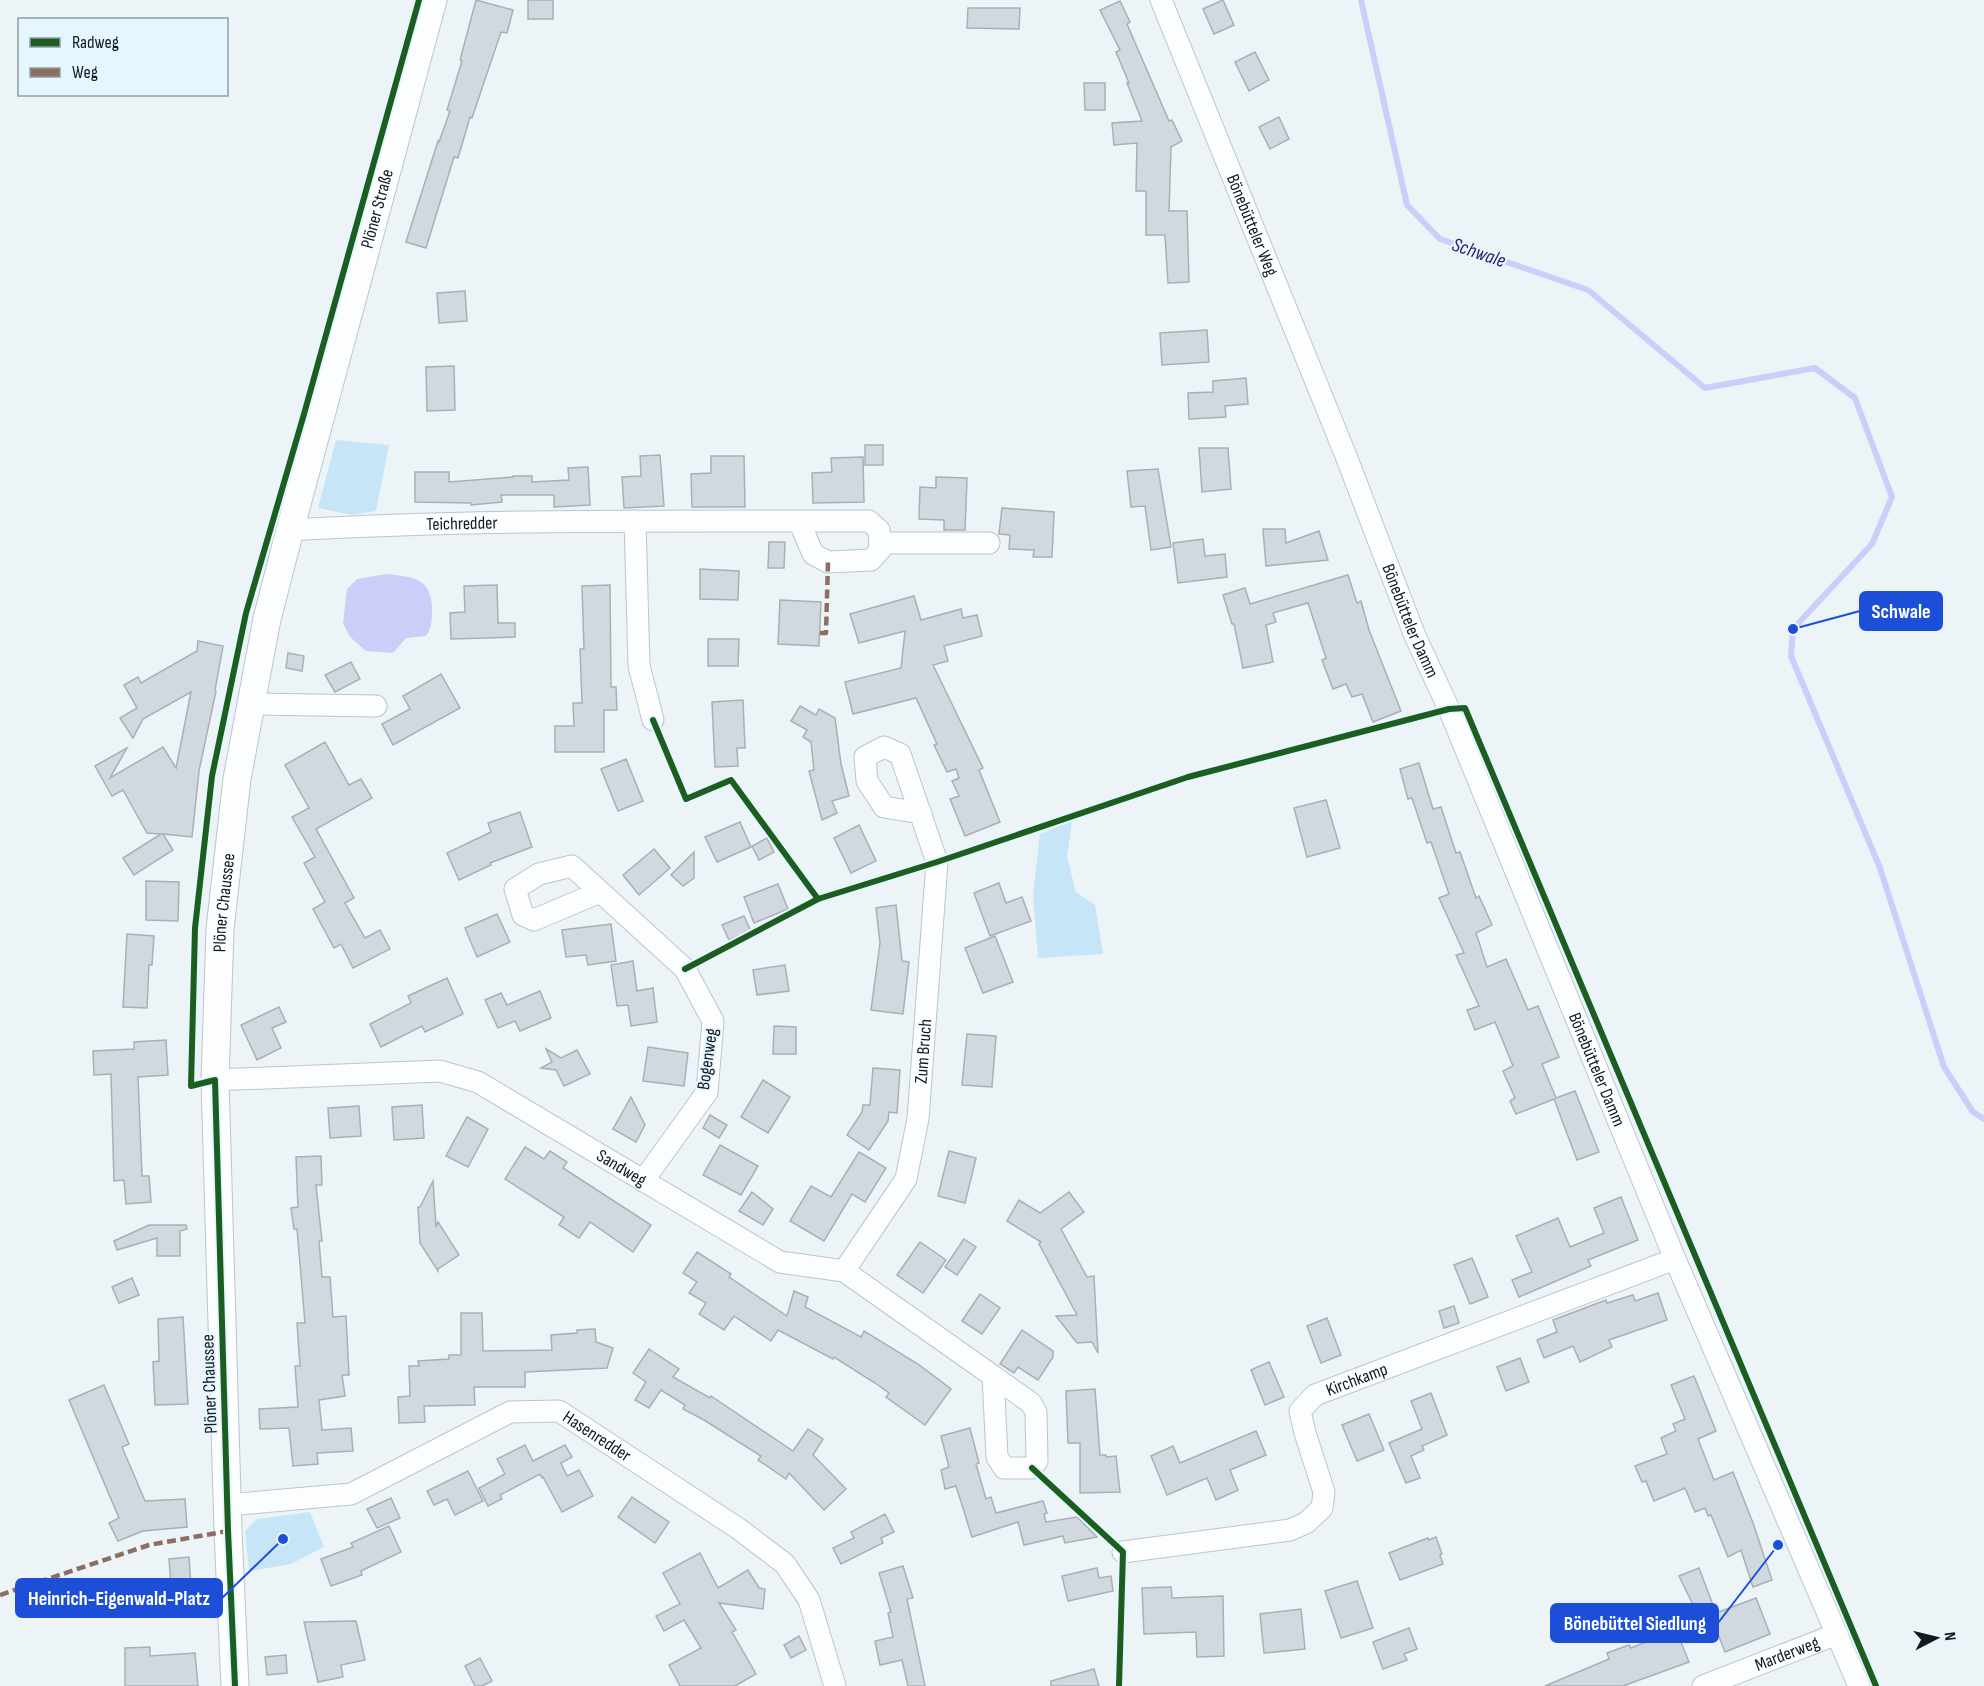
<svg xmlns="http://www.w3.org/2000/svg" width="1984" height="1686" font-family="'Sofia Sans Condensed',sans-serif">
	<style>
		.green { fill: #c6e5f6 }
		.water { fill: #cdcdfa }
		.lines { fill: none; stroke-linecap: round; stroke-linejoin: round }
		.stream { stroke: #cdcdfa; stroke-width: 6 }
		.building { fill: #d2d8df; stroke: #a9afb5; stroke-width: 1.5 }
		.minor-casing { stroke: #bdc5ca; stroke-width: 23 }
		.major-casing { stroke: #bdc5ca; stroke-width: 29 }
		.minor { stroke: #fcfdfe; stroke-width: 21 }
		.major { stroke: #fcfdfe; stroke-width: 27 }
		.quiet { stroke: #8d6e63; stroke-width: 4.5; stroke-dasharray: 9 4.5; stroke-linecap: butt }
		.cycleway-casing { stroke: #e6f6fe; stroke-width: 10 }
		.cycleway { stroke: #1b5e20; stroke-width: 6 }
		.labels { text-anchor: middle; stroke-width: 4.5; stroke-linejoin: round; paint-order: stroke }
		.street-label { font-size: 18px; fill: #101a1f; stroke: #e6f6fe }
		.water-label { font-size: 20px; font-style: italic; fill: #33236b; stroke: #e6f6fe }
		.leader { fill: none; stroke: #1d4ed8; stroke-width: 2 }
		.callout-dot { fill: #1d4ed8; stroke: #e6f6fe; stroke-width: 2 }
		.callout { fill: #1d4ed8; stroke: #1d4ed8; stroke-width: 2 }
		.callout-label { font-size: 20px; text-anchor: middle; font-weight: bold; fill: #fff }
	</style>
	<rect width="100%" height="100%" fill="#ecf4f8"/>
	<!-- green -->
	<g class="green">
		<polygon points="336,440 389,445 376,511 352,515 318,508"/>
		<polygon points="1072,821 1067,857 1076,892 1095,905 1103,954 1038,958 1033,895 1040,834"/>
		<polygon points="310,1512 324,1547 291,1564 249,1571 245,1531 257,1519"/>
	</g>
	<!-- water -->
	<path class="water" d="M387 574C413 577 432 578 432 609 432 620 432 627 426 636L406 638 393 653 366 651 350 637 343 623 347 589 357 579Z"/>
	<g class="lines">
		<!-- stream -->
		<polyline class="stream" points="1361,0 1407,205 1440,239 1588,290 1705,388 1815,368 1855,398 1892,497 1872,544 1793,629 1791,656 1880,868 1944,1067 1973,1112 1984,1119"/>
	</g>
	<!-- building -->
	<g class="building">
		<polygon points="476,0 513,10 507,33 501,32 472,118 470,117 458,158 454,157 426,248 406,242 438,141 439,142 450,111 447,110 462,61 460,60"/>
		<rect x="528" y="0" width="25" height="19"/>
		<polygon points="1223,0 1234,25 1214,34 1203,9"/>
		<polygon points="1120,1 1130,22 1127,24 1169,121 1172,120 1182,141 1171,147 1169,211 1187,211 1189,282 1168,283 1165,235 1146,235 1146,191 1136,191 1137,143 1114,145 1112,123 1142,121 1127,83 1129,83 1116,52 1120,50 1100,10"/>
		<polygon points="968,8 1020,8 1019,29 967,28"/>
		<polygon points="1255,52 1269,80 1249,91 1235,62"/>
		<polygon points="1084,83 1105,83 1105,110 1085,110"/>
		<polygon points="1279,117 1289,139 1270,149 1259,127"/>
		<polygon points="465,291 467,321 439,323 437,293"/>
		<polygon points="1207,330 1209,362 1162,365 1160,333"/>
		<polygon points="454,366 455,410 427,411 426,367"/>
		<polygon points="1246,378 1248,404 1225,406 1226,417 1189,419 1188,393 1213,392 1213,381"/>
		<rect x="865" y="445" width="18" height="20"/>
		<polygon points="1199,448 1228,448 1231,489 1202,492"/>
		<polygon points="660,455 664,506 624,508 622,477 641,476 640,456"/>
		<polygon points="711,456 744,456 745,507 692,507 691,474 711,473"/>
		<polygon points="863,457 864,502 813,503 812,473 832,472 831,458"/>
		<polygon points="588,467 590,505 554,507 554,495 501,495 502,502 471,505 471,503 415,502 415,472 449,472 449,482 513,477 513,476 532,476 532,482 569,480 568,468"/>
		<polygon points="1158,469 1171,547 1151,550 1145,506 1131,507 1127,471"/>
		<polygon points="936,477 967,478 965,530 944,530 944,520 919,519 920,487 936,488"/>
		<polygon points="1002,508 1054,512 1052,557 1033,557 1034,550 1009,549 1010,535 999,534"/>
		<polygon points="1263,529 1285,529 1286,543 1319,531 1328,560 1266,566"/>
		<polygon points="1203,539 1205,556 1225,554 1227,577 1178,583 1173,543"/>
		<polygon points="769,542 785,542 784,568 768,568"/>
		<polygon points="700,569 739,571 738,600 700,599"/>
		<polygon points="1348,575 1357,603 1361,601 1369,630 1401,711 1373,722 1362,694 1352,697 1346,684 1333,689 1322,660 1326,658 1308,603 1273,613 1276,622 1266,625 1273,662 1243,668 1234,624 1232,624 1223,595 1245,588 1250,604"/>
		<polygon points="497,585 498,623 515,623 515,637 451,639 450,613 465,612 464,586"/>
		<polygon points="610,585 611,687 616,687 617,710 604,710 604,752 555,752 555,726 574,726 573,703 582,703 580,649 584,649 582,586"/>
		<polygon points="914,596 921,620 961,609 963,618 977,615 982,636 944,646 948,661 933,665 983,768 979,770 1000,822 965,836 950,799 959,796 952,781 959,778 956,769 947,772 934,745 937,744 916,698 853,714 845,682 901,668 905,631 859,643 850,614"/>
		<polygon points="780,600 821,602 819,646 778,644"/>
		<polygon points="708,639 739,639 738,666 708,666"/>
		<polygon points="198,641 223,646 215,690 216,691 199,771 192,837 163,834 173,850 134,875 123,858 161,834 147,833 123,790 112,796 95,766 127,748 110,778 163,747 176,768 191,692 143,719 133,738 120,718 137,708 124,685 138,677 141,683 197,651"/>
		<polygon points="288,653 304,656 302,671 286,668"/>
		<polygon points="351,662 360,679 335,692 325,675"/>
		<polygon points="441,674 460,708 393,745 382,724 410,709 403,696"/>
		<polygon points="743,700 745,748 737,748 738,766 715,767 712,702"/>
		<polygon points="800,706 816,715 819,709 835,718 841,764 849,796 832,801 837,813 822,820 809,771 814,770 811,742 803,737 807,730 791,721"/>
		<polygon points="325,742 349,785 361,779 372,798 316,829 354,898 345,903 365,938 380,930 390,949 353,968 341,944 334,948 313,909 325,902 304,863 315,857 292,817 309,808 285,765"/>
		<polygon points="626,759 643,801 618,811 601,769"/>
		<polygon points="1419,763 1433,809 1441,807 1456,853 1460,852 1476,898 1479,896 1492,925 1476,933 1487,967 1506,959 1528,1010 1538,1006 1559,1057 1542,1064 1556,1098 1575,1091 1599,1152 1577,1160 1554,1099 1516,1114 1510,1101 1515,1098 1503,1071 1513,1066 1495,1022 1475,1030 1467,1010 1479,1006 1456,955 1464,953 1439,898 1449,894 1431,842 1427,843 1412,798 1408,799 1400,769"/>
		<polygon points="1326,800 1340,848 1307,857 1294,808"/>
		<polygon points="520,812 532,847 490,863 491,865 459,880 447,853 491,832 488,823"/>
		<polygon points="740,822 751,847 717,862 705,837"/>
		<polygon points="859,825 876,861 851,873 834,838"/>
		<polygon points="767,838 774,852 759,860 752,846"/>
		<polygon points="654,849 670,868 639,895 623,875"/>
		<polygon points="694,852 694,878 683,886 671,875"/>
		<polygon points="146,881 179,882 178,921 146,920"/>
		<polygon points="999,883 1006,903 1022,897 1031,921 990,936 974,893"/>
		<polygon points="778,884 788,909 754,923 744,897"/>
		<polygon points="896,905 902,961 909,962 903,1014 871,1010 880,943 876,908"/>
		<polygon points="497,914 510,942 477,957 465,928"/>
		<polygon points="744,916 751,931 729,940 722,925"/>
		<polygon points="611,924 616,961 588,965 586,955 566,957 562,930"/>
		<polygon points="127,934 154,936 152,965 149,965 147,1008 123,1007"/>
		<polygon points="995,936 1013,982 983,993 965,948"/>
		<polygon points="633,961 637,991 653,988 657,1022 631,1026 628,1005 617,1006 611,965"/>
		<polygon points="785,965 789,991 757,995 753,970"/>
		<polygon points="447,978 463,1014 425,1032 422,1026 381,1047 370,1024 411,1003 408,996"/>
		<polygon points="540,991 551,1018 520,1031 515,1021 498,1028 485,1000 501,993 507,1005"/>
		<polygon points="279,1007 286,1022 272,1028 281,1048 257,1060 241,1025"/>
		<polygon points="774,1026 796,1027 796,1054 773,1054"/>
		<polygon points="967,1034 996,1036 992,1087 962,1085"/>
		<polygon points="166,1040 168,1075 138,1077 142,1176 149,1176 151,1202 126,1204 124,1180 114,1181 111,1074 94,1075 93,1051 134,1049 134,1042"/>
		<polygon points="648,1047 688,1053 684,1086 643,1081"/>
		<polygon points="546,1049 561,1058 577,1050 590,1074 564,1086 556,1070 541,1068 552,1062"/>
		<polygon points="873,1068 900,1070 897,1113 889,1112 888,1121 869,1150 847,1135 862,1112 863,1105 870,1105"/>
		<polygon points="763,1080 790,1097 768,1133 741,1117"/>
		<polygon points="631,1097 645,1125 636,1142 613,1129"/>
		<polygon points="422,1105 424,1138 394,1140 392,1107"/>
		<polygon points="359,1106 361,1136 330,1138 328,1108"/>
		<polygon points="710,1115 727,1125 719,1138 703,1128"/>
		<polygon points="467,1117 488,1129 468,1167 446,1156"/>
		<polygon points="720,1145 758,1166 741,1195 703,1175"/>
		<polygon points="525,1147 544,1159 550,1151 567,1162 563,1168 651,1225 633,1252 590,1222 579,1238 559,1225 564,1217 505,1179"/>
		<polygon points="949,1151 976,1158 965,1203 938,1196"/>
		<polygon points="859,1152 886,1168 865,1202 852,1194 824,1241 790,1221 811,1186 831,1197"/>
		<polygon points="321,1156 322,1185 316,1185 322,1241 319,1241 322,1277 330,1277 333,1317 346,1316 349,1375 342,1375 345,1396 319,1400 322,1430 351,1428 353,1451 317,1453 318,1464 293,1466 289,1428 260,1429 259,1409 298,1407 295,1366 300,1366 297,1323 305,1323 297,1229 294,1229 291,1208 298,1207 296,1157"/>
		<polygon points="433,1181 436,1227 438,1222 459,1255 438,1269 438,1271 420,1243 418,1207 420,1207"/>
		<polygon points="752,1192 773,1209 763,1225 739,1211"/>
		<polygon points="1069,1192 1084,1212 1061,1229 1087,1277 1094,1276 1098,1353 1092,1342 1077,1343 1056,1316 1077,1315 1039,1244 1041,1242 1007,1221 1019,1200 1040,1213"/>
		<polygon points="1621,1197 1638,1240 1588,1260 1591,1266 1519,1297 1512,1280 1532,1272 1516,1236 1558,1218 1570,1247 1604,1233 1594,1208"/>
		<polygon points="149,1225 186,1225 187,1229 180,1231 180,1256 157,1256 157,1238 117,1250 114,1241"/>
		<polygon points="964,1239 976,1247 957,1275 945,1267"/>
		<polygon points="920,1242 946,1260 923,1293 897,1275"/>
		<polygon points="697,1252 731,1274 729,1277 787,1316 794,1291 808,1297 805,1307 861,1337 864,1331 918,1364 951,1389 925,1425 886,1397 889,1393 875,1383 834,1357 833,1359 778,1330 771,1341 734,1316 724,1330 699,1314 706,1303 689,1293 697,1282 683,1273"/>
		<polygon points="1472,1258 1488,1297 1470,1304 1454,1265"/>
		<polygon points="132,1278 139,1295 119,1303 112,1287"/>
		<polygon points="1658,1293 1667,1320 1609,1340 1612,1347 1580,1362 1573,1346 1544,1358 1537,1340 1557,1332 1553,1320 1606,1300 1607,1303 1633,1295 1635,1301"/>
		<polygon points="980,1294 1000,1308 982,1334 962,1321"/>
		<polygon points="1454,1306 1459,1323 1444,1328 1439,1311"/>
		<polygon points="461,1313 482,1313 483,1351 552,1350 551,1335 577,1333 577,1330 595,1329 596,1342 613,1348 607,1368 525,1372 525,1387 474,1387 475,1405 424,1406 425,1422 399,1423 398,1397 410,1396 409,1366 419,1366 418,1361 449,1359 449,1355 461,1355"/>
		<polygon points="183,1317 188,1404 155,1405 153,1362 159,1361 158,1319"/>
		<polygon points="1327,1318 1341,1355 1321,1363 1307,1326"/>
		<polygon points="1022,1330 1053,1351 1053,1357 1038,1380 1018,1367 1014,1373 1000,1364"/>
		<polygon points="649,1349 679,1369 673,1377 710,1398 711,1396 793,1451 808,1429 823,1439 813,1455 846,1489 824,1510 789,1473 786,1479 758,1460 761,1456 704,1420 683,1409 685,1405 661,1390 649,1408 635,1400 646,1382 633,1373"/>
		<polygon points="1520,1358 1529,1382 1506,1391 1497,1367"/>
		<polygon points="1269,1362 1284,1397 1265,1405 1251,1370"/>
		<polygon points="1694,1376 1716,1431 1698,1439 1714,1480 1733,1472 1753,1523 1772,1580 1753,1587 1741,1550 1728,1557 1711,1515 1708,1516 1705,1508 1695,1512 1685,1488 1654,1501 1646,1481 1642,1482 1635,1466 1667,1454 1661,1438 1676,1431 1673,1424 1685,1419 1671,1385"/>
		<polygon points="104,1385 129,1444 122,1447 145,1501 185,1499 187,1527 143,1531 118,1541 109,1523 119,1518 69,1400"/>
		<polygon points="1095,1389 1100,1455 1106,1455 1106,1457 1116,1456 1120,1492 1080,1493 1080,1443 1068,1443 1066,1391"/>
		<polygon points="1431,1393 1447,1435 1422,1446 1424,1450 1411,1456 1420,1478 1406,1483 1389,1443 1422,1429 1411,1401"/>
		<polygon points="1369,1414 1384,1450 1357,1461 1342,1425"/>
		<polygon points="970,1428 979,1463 976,1464 986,1499 991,1497 996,1513 1043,1501 1047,1513 1044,1514 1046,1522 1077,1517 1097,1537 1065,1543 1063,1536 1024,1545 1018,1522 972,1537 956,1486 945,1489 941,1470 949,1467 941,1436"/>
		<polygon points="1256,1431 1266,1455 1230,1470 1238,1490 1216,1500 1207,1478 1167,1495 1151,1456 1173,1446 1180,1463"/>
		<polygon points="525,1445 533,1461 565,1445 572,1457 561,1463 567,1476 579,1470 593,1496 562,1512 543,1477 542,1478 540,1474 500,1495 502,1499 488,1506 479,1488 505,1474 497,1459"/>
		<polygon points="468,1471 483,1501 455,1515 447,1499 434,1505 427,1491"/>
		<polygon points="632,1497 669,1522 655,1543 618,1517"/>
		<polygon points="391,1498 400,1518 377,1528 367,1509"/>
		<polygon points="885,1514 894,1532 881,1538 883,1543 841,1564 833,1548 854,1538 851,1532"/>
		<polygon points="389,1526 401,1552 361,1571 362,1575 331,1586 321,1559 353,1547 351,1543"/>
		<polygon points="1436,1537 1442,1554 1440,1555 1443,1564 1400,1580 1389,1553 1428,1538 1429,1540"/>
		<polygon points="700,1553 718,1588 748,1570 759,1588 765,1589 763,1609 719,1603 736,1630 732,1632 756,1674 735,1686 680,1686 669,1665 701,1648 684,1620 664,1631 656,1616 680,1604 663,1573"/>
		<polygon points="189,1557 192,1602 154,1605 153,1586 171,1585 169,1559"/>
		<polygon points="903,1566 913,1598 907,1599 925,1686 908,1686 902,1660 880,1665 875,1641 893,1637 888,1613 891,1612 879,1573"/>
		<polygon points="1097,1568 1099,1578 1111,1576 1113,1591 1068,1601 1062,1576"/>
		<polygon points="1699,1568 1716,1613 1756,1598 1770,1634 1725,1652 1716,1629 1687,1641 1677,1617 1695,1609 1679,1576"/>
		<polygon points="1357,1581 1373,1628 1341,1638 1325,1591"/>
		<polygon points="1171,1587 1172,1598 1223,1596 1224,1656 1197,1657 1196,1632 1144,1634 1142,1588"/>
		<polygon points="1301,1609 1305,1649 1264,1653 1260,1614"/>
		<polygon points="356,1621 365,1660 341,1665 343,1677 318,1682 304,1622"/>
		<polygon points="1409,1628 1417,1649 1404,1654 1407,1660 1383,1669 1373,1642"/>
		<polygon points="1676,1630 1689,1662 1623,1686 1545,1686 1609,1659 1607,1653 1629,1645 1631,1648"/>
		<polygon points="799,1636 806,1650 791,1658 784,1645"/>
		<polygon points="150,1647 150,1656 195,1653 198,1686 125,1686 125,1648"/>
		<polygon points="286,1655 287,1673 267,1675 265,1657"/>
		<polygon points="480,1658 492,1681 482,1686 475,1686 465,1666"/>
		<polygon points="1094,1669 1099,1686 1051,1686 1051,1681"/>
	</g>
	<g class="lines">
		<!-- minor casing -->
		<g class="minor-casing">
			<g id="minor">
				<path id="s1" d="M1161 0 1346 456 1415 636 1449 709 1675 1259 1859 1686"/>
				<polyline points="635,521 639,666 653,720"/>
				<path id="s2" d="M290 530C459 520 629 521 799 521L813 554 828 562 871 560 880 550 879 530 869 521H799"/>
				<polyline points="881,543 989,543"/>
				<polyline points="251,704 376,706"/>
				<polyline points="600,892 534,920 523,915 515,889 539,874 572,866 685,969 713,1021 707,1092 643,1181"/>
				<path id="s3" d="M215 1080 440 1071 478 1082 780 1262 844 1271 993 1376 997 1457 1004 1468H1032L1037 1461 1036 1412 1031 1403 993 1376"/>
				<path id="s4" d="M844 1271 906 1179 918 1119 937 862 900 754 884 747 865 757 867 781 884 807 921 813"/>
				<path id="s5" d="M227 1505 351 1494 510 1412 559 1411 739 1529 785 1564 809 1600 835 1686"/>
				<path id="s6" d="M1123 1552 1290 1530 1306 1523 1322 1508 1324 1492 1305 1433 1300 1411 1315 1395 1675 1259"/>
				<path id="s7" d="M1703 1686 1837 1634"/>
			</g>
		</g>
		<!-- major casing -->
		<g class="major-casing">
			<g id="major">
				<path id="s8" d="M235 1686 228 1531 215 1080 220 929 237 779 267 619 290 530 433 0"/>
			</g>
		</g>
		<!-- minor -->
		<use href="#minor" class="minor"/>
		<!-- major -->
		<use href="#major" class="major"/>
		<!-- quiet -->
		<g class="quiet">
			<polyline points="820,633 826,633 828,562"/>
			<polyline points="0,1595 149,1545 228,1531"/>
		</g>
		<!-- cycleway casing -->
		<g class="cycleway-casing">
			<g id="cycleway">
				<polyline points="653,720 686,799 731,780 818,899"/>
				<polyline points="685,969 818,899 937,862 1188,777 1449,709 1465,708 1876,1686"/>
				<polyline points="1032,1468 1123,1552 1119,1686"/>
				<polyline points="235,1686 228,1531 215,1080 191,1086 195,928 212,776 246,613 304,414 419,0"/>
			</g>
		</g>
		<!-- cycleway -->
		<use href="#cycleway" class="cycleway"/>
	</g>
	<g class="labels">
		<!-- street labels -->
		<g class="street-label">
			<text dy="6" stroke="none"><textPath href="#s8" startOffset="1496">Plöner Straße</textPath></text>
			<text dy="6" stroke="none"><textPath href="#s1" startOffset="243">Bönebütteler Weg</textPath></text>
			<text dy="6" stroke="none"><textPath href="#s2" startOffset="172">Teichredder</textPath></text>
			<text dy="6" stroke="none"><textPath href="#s1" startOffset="669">Bönebütteler Damm</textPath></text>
			<text dy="6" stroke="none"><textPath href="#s8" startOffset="784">Plöner Chaussee</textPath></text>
			<text dy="6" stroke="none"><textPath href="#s4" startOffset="240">Zum Bruch</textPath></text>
			<text transform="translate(707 1059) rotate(-82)" y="6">Bogenweg</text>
			<text dy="6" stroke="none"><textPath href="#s1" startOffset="1155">Bönebütteler Damm</textPath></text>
			<text dy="6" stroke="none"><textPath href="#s3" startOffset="432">Sandweg</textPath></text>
			<text dy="6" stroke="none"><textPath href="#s6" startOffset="375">Kirchkamp</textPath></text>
			<text transform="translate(209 1384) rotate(-92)" y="6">Plöner Chaussee</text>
			<text dy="6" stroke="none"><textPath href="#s5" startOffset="398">Hasenredder</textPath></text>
			<text dy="6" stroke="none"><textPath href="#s7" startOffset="90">Marderweg</textPath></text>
		</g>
		<!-- water labels -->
		<g class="water-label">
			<text transform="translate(1479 252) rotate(19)" y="7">Schwale</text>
		</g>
	</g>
	<!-- callouts -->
	<path class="leader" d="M1793 629L1860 611M283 1539L222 1598M1778 1545L1718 1623"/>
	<g class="callout-dot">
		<circle cx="1793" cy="629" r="6"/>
		<circle cx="283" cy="1539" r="6"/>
		<circle cx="1778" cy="1545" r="6"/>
	</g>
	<g class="callout">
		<rect x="1860" y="592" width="82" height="38" rx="6"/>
		<rect x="16" y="1579" width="206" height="38" rx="6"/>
		<rect x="1551" y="1604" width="167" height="38" rx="6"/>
	</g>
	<g class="callout-label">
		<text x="1901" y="618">Schwale</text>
		<text x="119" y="1605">Heinrich-Eigenwald-Platz</text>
		<text x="1635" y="1630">Bönebüttel Siedlung</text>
	</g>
	<!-- legend -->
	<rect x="18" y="18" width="210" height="78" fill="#e6f6fe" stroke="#909ea5" stroke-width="1.5"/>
	<rect x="30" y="38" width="30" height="9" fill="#1b5e20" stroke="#909ea5" stroke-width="1.5"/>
	<text x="72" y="48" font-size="18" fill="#101a1f">Radweg</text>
	<rect x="30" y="68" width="30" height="9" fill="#8d6e63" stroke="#909ea5" stroke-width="1.5"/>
	<text x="72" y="78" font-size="18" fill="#101a1f">Weg</text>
	<!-- north arrow -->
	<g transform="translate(1936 1638) rotate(83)" stroke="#e6f6fe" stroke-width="4.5" paint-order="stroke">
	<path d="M0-4.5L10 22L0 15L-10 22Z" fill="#101a1f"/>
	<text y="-9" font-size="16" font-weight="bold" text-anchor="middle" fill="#101a1f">N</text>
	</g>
</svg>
